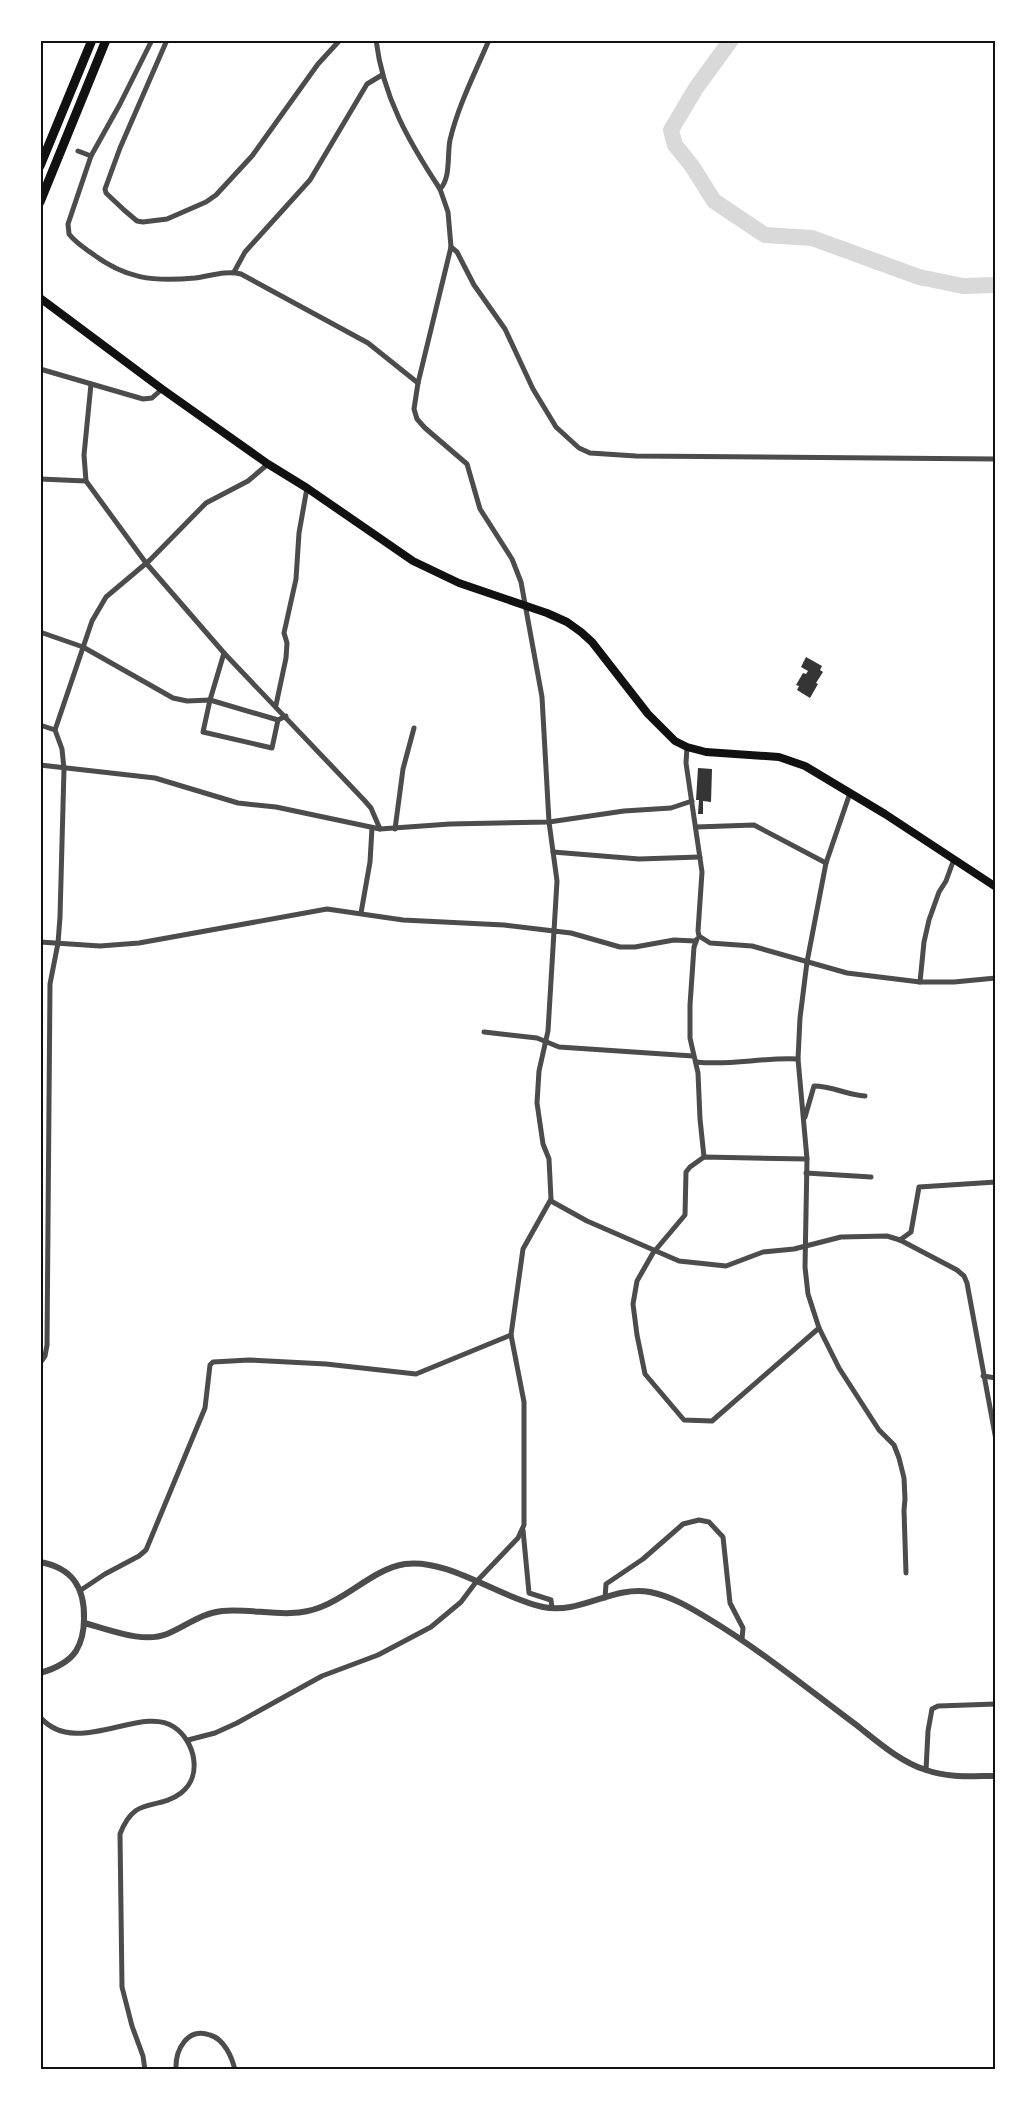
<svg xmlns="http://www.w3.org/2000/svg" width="1036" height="2110" font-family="'Source Sans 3',sans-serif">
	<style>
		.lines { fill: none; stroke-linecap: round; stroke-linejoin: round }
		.river { stroke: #d9d9d9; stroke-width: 16 }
		.building { fill: #353535 }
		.minor { stroke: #4c4c4c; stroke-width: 5 }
		.tertiary { stroke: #4c4c4c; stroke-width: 6 }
		.secondary { stroke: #111; stroke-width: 8 }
		.motorway { stroke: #111; stroke-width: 9 }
		.neatline { fill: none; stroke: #111; stroke-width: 2 }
	</style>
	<rect width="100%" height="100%" fill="#fff"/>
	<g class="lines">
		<!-- river -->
		<polyline class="river" points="731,40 696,88 671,130 675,145 692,166 714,201 765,235 812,238 919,277 963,286 996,285"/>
	</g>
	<!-- building -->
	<g class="building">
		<polygon points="806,657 822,666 820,670 823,672 816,683 818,684 810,698 797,690 799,686 796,685 803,673 806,674 808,671 801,667"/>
		<polygon points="698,768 712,769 711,802 703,801 703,814 698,814 699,800 696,800"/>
	</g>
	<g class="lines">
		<!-- minor -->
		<g class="minor">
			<path d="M152 40 120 104 91 156 68 224 69 234C75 242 83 247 90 252 125 279 153 282 195 278 210 276 226 270 241 274L368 343 418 383"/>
			<polyline points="167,40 120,148 105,189 106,193 124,210 137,221 143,222 167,219 206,202 216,195 252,156 318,64 340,40"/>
			<path d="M376 40C383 97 409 142 440 189"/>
			<polyline points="78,151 91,156"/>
			<polyline points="451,247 457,252 474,285 505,329 533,389 556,427 579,448 590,453 636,456 996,459"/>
			<polyline points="234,272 245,252 310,180 367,84 382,75"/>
			<polyline points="40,369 143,399 152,398 162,389"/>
			<polyline points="91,384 84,455 86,481 146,563 224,653 364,800 371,808 380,829"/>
			<polyline points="40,479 86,481"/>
			<polyline points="40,632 83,647 173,698 187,701 210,700 278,720"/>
			<polyline points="224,653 210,700 203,732 272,748 278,720 286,716"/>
			<polyline points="276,705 286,658 287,643 284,633 296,579 299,533 307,488"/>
			<polyline points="40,725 55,730"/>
			<polyline points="687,747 686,763 702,872 698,931 699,936 710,943 752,946 847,973 920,982 954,982 996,978"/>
			<polyline points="40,765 155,778 238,803 276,807 380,829 450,824 549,822 624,811 671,808 692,801"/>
			<polyline points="850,793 826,863 807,962 800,1018 798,1059 807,1159 805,1267 808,1294 819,1328 839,1368 879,1430 894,1445 899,1458 904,1478 905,1499 904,1510 906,1573"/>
			<polyline points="696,827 754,825 826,863"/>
			<polyline points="395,829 403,769 414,728"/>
			<polyline points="553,852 639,859 700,857"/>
			<polyline points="361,913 370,862 372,828"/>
			<polyline points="697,939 694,947 690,1005 690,1038 698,1073 700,1119 704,1157"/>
			<path d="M40 942 100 946 139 943 327 909 403 920 504 925 554 931 557 881 549 822 542 697 521 582 512 559 480 509 467 464 425 428 417 419 414 409 418 383 451 247 448 212 440 189C451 178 447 155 450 140 458 106 475 73 489 40"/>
			<polyline points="920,982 924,942 929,920 939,892 946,881 954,859"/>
			<polyline points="484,1032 537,1038 559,1047 693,1056"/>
			<path d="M696 1062C730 1066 763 1057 798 1059"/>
			<path d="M805 1117 814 1086C832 1086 847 1095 865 1096"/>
			<polyline points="807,1159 704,1157 690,1167 686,1172 685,1215 653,1253 637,1281 633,1304 637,1335 645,1374 684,1420 712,1421 819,1328"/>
			<polyline points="806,1173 871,1177"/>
			<polyline points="551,1201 587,1221 679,1261 726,1266 763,1252 794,1249 841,1237 887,1236 900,1240 957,1270 964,1276 967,1283 996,1440"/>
			<polyline points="900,1240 911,1232 919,1187 996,1182"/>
			<polyline points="40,1363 45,1356 47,1345 50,984 58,943 60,917 64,769 62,749 55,730 92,621 106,597 150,560 206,503 248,481 268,464"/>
			<polyline points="983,1376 996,1378"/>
			<polyline points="523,1530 529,1593 551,1600 552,1608"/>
			<polyline points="81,1590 105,1574 139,1556 146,1550 205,1408 210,1365 213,1362 249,1360 326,1364 416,1374 511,1335"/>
			<polyline points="605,1598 606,1584 643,1559 683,1524 699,1520 709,1522 723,1537 730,1603 743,1628 742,1639"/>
			<path d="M40 1717C76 1759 141 1704 174 1727 195 1741 203 1776 181 1793 156 1812 135 1794 120 1834L122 1987 132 2026 143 2056 145 2070"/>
			<polyline points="188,1740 215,1733 237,1723 322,1676 378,1655 431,1627 461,1602 476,1582 518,1538 524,1525 524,1402 511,1335 523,1249 551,1199 549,1159 543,1144 537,1103 539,1071 548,1031 554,931 571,933 620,947 635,947 674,940 695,941"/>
			<polyline points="926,1770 928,1731 932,1709 938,1706 996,1704"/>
			<path d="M176 2070C175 2050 187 2027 210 2035 224 2039 232 2057 235 2070"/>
		</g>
		<!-- tertiary -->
		<g class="tertiary">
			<path d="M40 1562C73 1568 85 1588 84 1619 84 1630 82 1641 76 1651 68 1663 54 1669 40 1673"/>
			<path d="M84 1623C109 1629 142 1644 167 1634 186 1626 202 1613 222 1611 256 1608 289 1620 321 1607 350 1596 374 1569 405 1564 448 1558 500 1598 543 1607 580 1615 613 1585 650 1592 671 1596 691 1608 709 1619 762 1651 809 1690 859 1727 879 1743 901 1762 926 1770 949 1778 972 1776 996 1776"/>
		</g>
		<!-- secondary -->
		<polyline class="secondary" points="40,298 162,389 268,464 307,488 413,561 459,583 547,613 567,622 581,632 592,642 648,714 675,741 687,747 706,752 779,757 805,766 885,814 996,887"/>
		<!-- motorway -->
		<g class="motorway">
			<polyline points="40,166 92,40"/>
			<polyline points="40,202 106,40"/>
		</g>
	</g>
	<!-- border -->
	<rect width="1036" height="2110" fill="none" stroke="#ffffff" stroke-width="84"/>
	<rect x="42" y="42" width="952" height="2026" class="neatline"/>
</svg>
